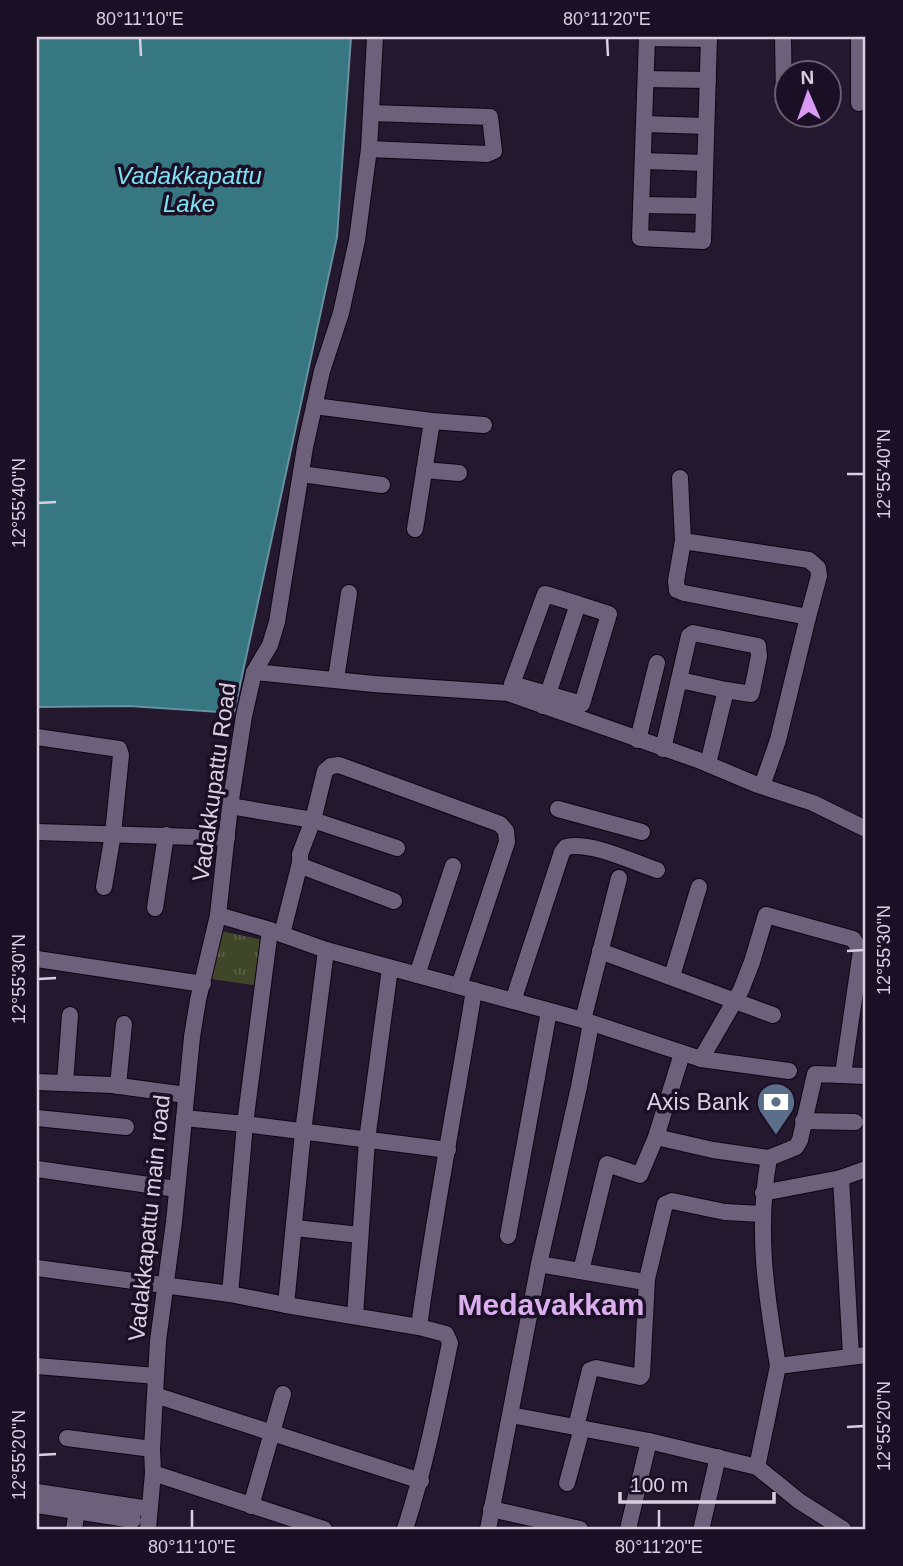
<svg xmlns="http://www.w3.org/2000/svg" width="903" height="1566" font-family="Arial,sans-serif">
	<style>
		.park { fill: url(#park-tufts) }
		.water { fill: #367782; stroke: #67929e; stroke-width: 2 }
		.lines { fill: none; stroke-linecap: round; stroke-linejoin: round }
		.minor-casing { stroke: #0d0416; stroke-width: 18 }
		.minor { stroke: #6d607b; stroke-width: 16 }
		.ticks { fill: none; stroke: #d8d0e0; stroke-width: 2.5 }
		.labels { text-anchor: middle; stroke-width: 7; stroke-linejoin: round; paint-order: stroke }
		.street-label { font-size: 23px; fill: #d8d0e0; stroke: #1b0f25 }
		.poi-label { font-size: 23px; fill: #d8d0e0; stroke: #1b0f25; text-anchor: end }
		.water-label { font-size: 24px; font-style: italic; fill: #7de3f4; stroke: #1b0f25 }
		.district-label { font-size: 30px; font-weight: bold; fill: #dbafef; stroke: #1b0f25 }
		.neatline { fill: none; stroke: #d8d0e0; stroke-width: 2.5 }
		.ticks-label { font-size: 18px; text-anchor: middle; fill: #d8d0e0 }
	</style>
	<defs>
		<pattern id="park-tufts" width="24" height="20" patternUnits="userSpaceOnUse" patternTransform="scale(1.75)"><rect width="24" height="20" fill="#404728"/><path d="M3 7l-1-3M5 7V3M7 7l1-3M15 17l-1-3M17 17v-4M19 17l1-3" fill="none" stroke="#5b6047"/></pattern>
	</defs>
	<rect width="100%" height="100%" fill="#24182f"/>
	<!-- park -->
	<polygon class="park" points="221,931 263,940 259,986 211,979"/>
	<!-- water -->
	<polygon class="water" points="37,37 351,37 337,237 234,713 129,706 37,707"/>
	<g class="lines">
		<!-- minor casing -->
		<g class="minor-casing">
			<g id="minor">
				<polyline points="647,37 640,238 703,241 709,37"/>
				<polyline points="783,37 784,102"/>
				<polyline points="647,38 709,39"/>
				<polyline points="646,79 708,80"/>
				<polyline points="859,103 859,37"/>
				<polyline points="644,124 706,126"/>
				<polyline points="369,149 487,154 494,151 490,117 371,113"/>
				<polyline points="643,161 705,163"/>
				<polyline points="641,205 704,206"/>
				<polyline points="314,406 432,421 484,425"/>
				<polyline points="424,470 459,473"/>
				<polyline points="301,474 382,485"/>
				<polyline points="680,478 683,541 676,581 677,590 684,593 808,617 778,740 762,786"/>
				<polyline points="415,529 432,421"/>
				<polyline points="683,541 809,560 818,568 819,576 808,617"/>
				<polyline points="254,672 374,684 508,693 698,760 755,784 813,803 866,829"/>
				<polyline points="336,679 349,593"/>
				<polyline points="680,680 726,690"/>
				<polyline points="543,706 548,694 578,604 545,594 512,684 582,704 609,614 578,604"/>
				<polyline points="37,737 119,749 121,755 113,834 104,887"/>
				<polyline points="638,740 657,663"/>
				<polyline points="663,749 689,636 693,633 758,646 759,656 752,691 751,694 726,690 708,764"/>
				<polyline points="230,806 313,820 397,848"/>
				<polyline points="558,809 642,832"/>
				<polyline points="37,832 227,838"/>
				<polyline points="394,901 304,867 300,863 300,854 313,820 325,771 331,766 339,765 500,824 506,831 507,842 459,986"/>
				<polyline points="155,908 166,835"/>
				<polyline points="218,915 270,930 326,950 583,1020 701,1059 789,1071"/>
				<polyline points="270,930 245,1124 448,1150"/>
				<polyline points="282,934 300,863"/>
				<polyline points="600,951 773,1015"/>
				<polyline points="37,959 203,984"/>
				<polyline points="417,975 453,866"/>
				<polyline points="672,976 699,887"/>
				<path d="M513 1001 562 852 566 847C590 841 633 862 657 870"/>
				<polyline points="583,1020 619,878"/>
				<polyline points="701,1059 741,990 752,962 766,915 853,939 861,951 843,1074"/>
				<polyline points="37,1082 112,1085 186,1095"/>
				<polyline points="65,1083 70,1015"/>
				<polyline points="118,1086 124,1024"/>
				<polyline points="37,1118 126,1127"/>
				<polyline points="184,1118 245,1124 230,1294"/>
				<polyline points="803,1121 855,1122"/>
				<polyline points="656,1137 713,1150 769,1158 796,1147 800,1140 815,1074 866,1076"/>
				<path d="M769 1158C756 1230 766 1294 778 1366"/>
				<polyline points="37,1169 177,1189"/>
				<polyline points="841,1178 851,1355"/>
				<polyline points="763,1193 841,1178 866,1169"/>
				<polyline points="295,1228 360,1235"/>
				<polyline points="508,1236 549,1011"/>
				<polyline points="539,1264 639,1281 647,1279 665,1204 672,1201 725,1212 762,1214"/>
				<path d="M37 1268 230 1294 286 1305 419 1327 446 1334 450 1343C437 1406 425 1468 405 1529"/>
				<polyline points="581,1271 607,1164 640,1175 656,1137 682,1054"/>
				<polyline points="286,1305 303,1132 326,950"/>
				<polyline points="355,1316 367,1140 390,968"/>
				<path d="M419 1327C434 1214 456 1103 474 990"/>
				<polyline points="37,1366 156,1376"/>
				<polyline points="155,1395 421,1481"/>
				<polyline points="511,1415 649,1441 757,1467 799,1501 843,1529"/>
				<polyline points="576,1427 590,1370 596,1368 640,1377 642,1375 647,1279"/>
				<polyline points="67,1438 152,1449"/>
				<polyline points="757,1467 778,1366 866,1355"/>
				<polyline points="153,1473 324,1529"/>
				<polyline points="567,1483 582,1428"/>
				<polyline points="37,1492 149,1509"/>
				<polyline points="37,1505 133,1520"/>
				<polyline points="251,1506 283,1394"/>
				<polyline points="491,1509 580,1529"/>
				<polyline points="702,1526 718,1457"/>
				<polyline points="74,1529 77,1511"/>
				<polyline points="148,1529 153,1473 152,1449 158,1341 174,1222 192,1037 198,1000 218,915 230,806 244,716 254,672 270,645 277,622 305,447 322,371 341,313 357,240 369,149 375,37"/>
				<polyline points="488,1529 539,1264 579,1087 591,1023"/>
				<polyline points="628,1529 649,1441"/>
			</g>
		</g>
		<!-- minor -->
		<use href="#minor" class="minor"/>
	</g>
	<!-- ticks -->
	<path class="ticks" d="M140 38 141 56M607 38 608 56M847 474H864M38 503 56 502M847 951 864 950M38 979 56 978M847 1427 864 1426M38 1455 56 1454M192 1510V1528M659 1510V1528"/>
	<!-- icons -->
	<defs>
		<g id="bank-pin" transform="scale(2.0125)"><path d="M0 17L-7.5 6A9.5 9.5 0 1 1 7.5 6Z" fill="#5c6f8a" stroke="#1b0f25"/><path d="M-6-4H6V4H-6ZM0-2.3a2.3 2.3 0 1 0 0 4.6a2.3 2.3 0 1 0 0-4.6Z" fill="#fff"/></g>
	</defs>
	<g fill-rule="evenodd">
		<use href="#bank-pin" x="776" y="1102"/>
	</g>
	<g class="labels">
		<!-- street labels -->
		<g class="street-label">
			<text transform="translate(214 782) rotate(-82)" y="8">Vadakkupattu Road</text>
			<text transform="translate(149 1218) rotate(-84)" y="8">Vadakkapattu main road</text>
		</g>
		<!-- poi labels -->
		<g class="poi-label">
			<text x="749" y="1110">Axis Bank</text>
		</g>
		<!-- water labels -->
		<g class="water-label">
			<text x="189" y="184">Vadakkapattu<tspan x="189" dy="28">Lake</tspan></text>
		</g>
		<!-- district labels -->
		<g class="district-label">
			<text x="551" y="1315">Medavakkam</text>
		</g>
	</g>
	<!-- border -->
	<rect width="903" height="1566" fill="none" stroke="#1b0f25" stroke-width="77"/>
	<!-- north arrow -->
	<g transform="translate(808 94) rotate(358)"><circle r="33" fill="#1b0f25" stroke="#675c70" stroke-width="2"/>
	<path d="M0-5L12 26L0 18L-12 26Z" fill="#da9af6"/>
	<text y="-10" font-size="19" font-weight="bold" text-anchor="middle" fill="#d8d0e0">N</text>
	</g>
	<!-- scale -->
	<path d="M620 1492v10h154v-10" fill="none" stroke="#d8d0e0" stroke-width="3.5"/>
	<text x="630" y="1492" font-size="21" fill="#d8d0e0" stroke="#1b0f25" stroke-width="5" paint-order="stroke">100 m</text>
	<rect x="38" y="38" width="826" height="1490" class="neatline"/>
	<g class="ticks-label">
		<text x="140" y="25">80°11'10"E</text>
		<text x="607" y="25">80°11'20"E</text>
		<text transform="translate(884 474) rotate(-90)" y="6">12°55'40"N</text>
		<text transform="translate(19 503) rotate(-90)" y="6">12°55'40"N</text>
		<text transform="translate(884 950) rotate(-90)" y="6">12°55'30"N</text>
		<text transform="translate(19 979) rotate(-90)" y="6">12°55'30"N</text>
		<text transform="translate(884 1426) rotate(-90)" y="6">12°55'20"N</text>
		<text transform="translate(19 1455) rotate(-90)" y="6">12°55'20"N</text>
		<text x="192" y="1553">80°11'10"E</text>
		<text x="659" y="1553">80°11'20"E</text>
	</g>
</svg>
